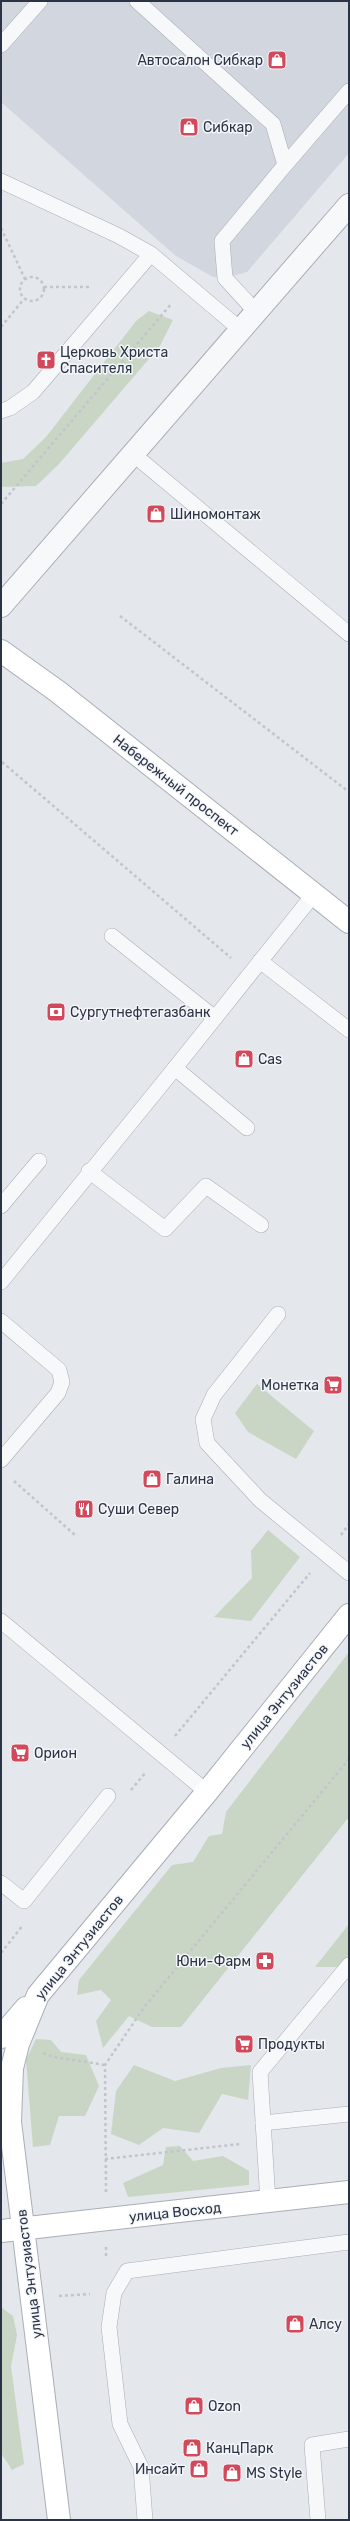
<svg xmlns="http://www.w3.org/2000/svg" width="350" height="2521" font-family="Rubik,sans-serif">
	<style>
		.built { fill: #d2d6de }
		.green { fill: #c9d6c5 }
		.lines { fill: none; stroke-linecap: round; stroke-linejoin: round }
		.lane-casing { stroke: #a9aeb7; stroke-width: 16 }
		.street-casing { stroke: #a9aeb7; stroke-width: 24 }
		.secondary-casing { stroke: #a9aeb7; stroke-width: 24 }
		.path { stroke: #c2c5cb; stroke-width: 2.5; stroke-dasharray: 3 3; stroke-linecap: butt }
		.lane { stroke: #f7f8fa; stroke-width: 15 }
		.street { stroke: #f7f8fa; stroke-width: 22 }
		.secondary { stroke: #fff; stroke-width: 22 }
		.labels { text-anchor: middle; stroke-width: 3; stroke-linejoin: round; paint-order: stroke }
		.poi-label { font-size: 14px; fill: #2b3445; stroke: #f4f6f9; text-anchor: start }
		.street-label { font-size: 14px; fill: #2b3445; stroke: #f4f6f9 }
	</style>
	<rect width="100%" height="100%" fill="#e4e7ec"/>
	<!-- built -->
	<polygon class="built" points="1,1 349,1 349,153 247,272 225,278 213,277 176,256 1,102"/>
	<!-- green -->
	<g class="green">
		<polygon points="149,311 173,320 160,346 59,464 36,486 1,487 1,463 23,459 46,437 136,321"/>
		<polygon points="257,1384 314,1431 296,1459 248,1432 235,1413"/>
		<polygon points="268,1530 300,1557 251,1621 214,1617 252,1578 251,1551"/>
		<polygon points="349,1652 349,1817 181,2027 152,2027 129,2016 103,2048 96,2021 111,2000 101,1990 77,1995 79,1980 172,1865 193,1862 209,1836 222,1834 226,1812"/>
		<polygon points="349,1924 349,1955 340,1967 315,1967"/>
		<polygon points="36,2039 51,2040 61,2052 86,2055 99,2086 85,2116 59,2116 50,2145 33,2147 26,2060"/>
		<polygon points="134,2065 175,2081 221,2068 251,2065 248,2100 222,2094 199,2133 163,2128 139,2145 111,2134 116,2091"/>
		<polygon points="180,2146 193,2161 223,2156 249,2171 249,2185 128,2197 123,2183 163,2165 166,2147"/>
		<polygon points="1,2307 13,2316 17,2335 11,2366 24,2464 12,2470 1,2453"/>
	</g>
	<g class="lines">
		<!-- lane casing -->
		<g class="lane-casing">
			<g id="lane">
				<polyline points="137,1 273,124 285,165 222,241 225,278 256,312"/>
				<polyline points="1,45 40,1"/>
				<polyline points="285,165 349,91"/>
				<polyline points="1,181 119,236 151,254 241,330"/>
				<polyline points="1,411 10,408 33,392 151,254"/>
				<polyline points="133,454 349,634"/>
				<polyline points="112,936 215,1018"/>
				<polyline points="260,961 349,1030"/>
				<polyline points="175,1068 247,1128"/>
				<polyline points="89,1171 165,1229 206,1186 261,1225"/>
				<polyline points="1,1206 39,1161"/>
				<polyline points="1,1282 175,1068 314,894"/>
				<polyline points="278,1314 214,1395 203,1419 207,1443 260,1500 349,1573"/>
				<polyline points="1,1321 59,1370 62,1382 58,1393 1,1460"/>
				<polyline points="1,1621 207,1792"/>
				<polyline points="1,1883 24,1901 108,1796"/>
				<polyline points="263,2123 349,2114"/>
				<polyline points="268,2202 260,2072 349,1965"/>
				<polyline points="145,2520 141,2467 120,2424 109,2327 114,2293 127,2271 349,2242"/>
				<polyline points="318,2520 312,2445 349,2439"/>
			</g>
		</g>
		<!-- street casing -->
		<g class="street-casing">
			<polyline id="street" points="1,606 349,205"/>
		</g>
		<!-- secondary casing -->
		<g class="secondary-casing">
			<g id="secondary">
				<polyline points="1,651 57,691 349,922"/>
				<polyline points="1,2037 26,2008"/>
				<polyline points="1,2231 349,2192"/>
				<polyline points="59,2520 10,2122 12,2068 18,2044 38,1995 207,1792 349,1615"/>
			</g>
		</g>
		<!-- path -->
		<g class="path">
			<polyline points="1,228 25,279"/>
			<circle cx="32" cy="289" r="12"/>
			<polyline points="44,287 91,287"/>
			<polyline points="1,327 24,299"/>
			<polyline points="1,504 172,303"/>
			<polyline points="120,616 349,792"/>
			<polyline points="2,762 231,958"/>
			<polyline points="14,1481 75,1535"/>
			<polyline points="341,1535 349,1524"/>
			<polyline points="175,1736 310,1573"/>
			<polyline points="131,1790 146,1772"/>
			<polyline points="1,1953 23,1925"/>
			<polyline points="43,2053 54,2057 105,2065"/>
			<polyline points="105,2159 240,2144"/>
			<polyline points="106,2192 105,2065 145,2006 349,1759"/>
			<polyline points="106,2247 106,2258"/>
			<polyline points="59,2296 90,2294"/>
		</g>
		<!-- lane -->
		<use href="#lane" class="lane"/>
		<!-- street -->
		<use href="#street" class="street"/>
		<!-- secondary -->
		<use href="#secondary" class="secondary"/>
	</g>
	<!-- icons -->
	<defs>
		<g id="shop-square" transform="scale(1)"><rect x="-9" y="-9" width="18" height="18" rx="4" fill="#d1495b" stroke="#f4f6f9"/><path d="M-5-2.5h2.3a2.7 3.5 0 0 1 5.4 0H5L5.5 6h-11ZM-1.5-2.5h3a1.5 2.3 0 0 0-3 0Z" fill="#fff"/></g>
		<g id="church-square" transform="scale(1)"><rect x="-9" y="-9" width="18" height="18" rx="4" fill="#d1495b" stroke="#f4f6f9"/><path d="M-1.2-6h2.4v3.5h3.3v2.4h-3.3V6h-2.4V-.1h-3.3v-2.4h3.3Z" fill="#fff"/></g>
		<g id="bank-square" transform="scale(1)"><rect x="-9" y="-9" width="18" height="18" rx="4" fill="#d1495b" stroke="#f4f6f9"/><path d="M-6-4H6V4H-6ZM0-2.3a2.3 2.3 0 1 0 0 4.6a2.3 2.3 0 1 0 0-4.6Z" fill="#fff"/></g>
		<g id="supermarket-square" transform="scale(1)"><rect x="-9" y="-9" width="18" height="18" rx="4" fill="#d1495b" stroke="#f4f6f9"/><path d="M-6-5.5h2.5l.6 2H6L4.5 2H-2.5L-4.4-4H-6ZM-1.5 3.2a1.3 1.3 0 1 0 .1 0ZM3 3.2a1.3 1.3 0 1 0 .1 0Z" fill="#fff"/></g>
		<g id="restaurant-square" transform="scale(1)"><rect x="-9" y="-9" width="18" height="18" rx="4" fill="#d1495b" stroke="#f4f6f9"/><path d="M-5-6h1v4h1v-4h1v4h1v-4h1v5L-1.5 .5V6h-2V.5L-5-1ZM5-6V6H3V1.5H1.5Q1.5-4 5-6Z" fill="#fff"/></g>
		<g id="pharmacy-square" transform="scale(1)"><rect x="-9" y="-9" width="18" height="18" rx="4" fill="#d1495b" stroke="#f4f6f9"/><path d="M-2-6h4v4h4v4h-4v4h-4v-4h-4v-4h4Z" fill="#fff"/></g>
	</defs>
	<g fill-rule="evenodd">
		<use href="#shop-square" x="277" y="60"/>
		<use href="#shop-square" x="189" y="127"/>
		<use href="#church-square" x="46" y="360"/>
		<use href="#shop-square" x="156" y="514"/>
		<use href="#bank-square" x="56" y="1012"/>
		<use href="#shop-square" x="244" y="1059"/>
		<use href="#supermarket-square" x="333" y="1385"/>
		<use href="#shop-square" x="152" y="1479"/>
		<use href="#restaurant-square" x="84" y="1509"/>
		<use href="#supermarket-square" x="20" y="1753"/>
		<use href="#pharmacy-square" x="265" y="1961"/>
		<use href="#supermarket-square" x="244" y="2044"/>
		<use href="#shop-square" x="295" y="2324"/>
		<use href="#shop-square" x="194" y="2406"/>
		<use href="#shop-square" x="192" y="2448"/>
		<use href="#shop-square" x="199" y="2469"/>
		<use href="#shop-square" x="232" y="2473"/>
	</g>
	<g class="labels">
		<!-- poi labels -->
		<g class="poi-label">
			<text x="263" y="65" text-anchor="end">Автосалон Сибкар</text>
			<text x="203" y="132">Сибкар</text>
			<text x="60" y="357">Церковь Христа<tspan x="60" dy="16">Спасителя</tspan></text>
			<text x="170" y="519">Шиномонтаж</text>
			<text x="70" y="1017">Сургутнефтегазбанк</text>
			<text x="258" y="1064">Cas</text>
			<text x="319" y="1390" text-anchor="end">Монетка</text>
			<text x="166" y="1484">Галина</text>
			<text x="98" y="1514">Суши Север</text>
			<text x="34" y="1758">Орион</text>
			<text x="251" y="1966" text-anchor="end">Юни-Фарм</text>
			<text x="258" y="2049">Продукты</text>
			<text x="309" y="2329">Алсу</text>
			<text x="208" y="2411">Ozon</text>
			<text x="206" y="2453">КанцПарк</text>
			<text x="185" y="2474" text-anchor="end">Инсайт</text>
			<text x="246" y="2478">MS Style</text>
		</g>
		<!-- street labels -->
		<g class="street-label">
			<text transform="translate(176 785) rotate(38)" y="5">Набережный проспект</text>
			<text transform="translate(284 1696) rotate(-51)" y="5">улица Энтузиастов</text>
			<text transform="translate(79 1947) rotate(-51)" y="5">улица Энтузиастов</text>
			<text transform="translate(175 2212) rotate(-6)" y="5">улица Восход</text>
			<text transform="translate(29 2274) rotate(-97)" y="5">улица Энтузиастов</text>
		</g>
	</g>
	<!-- border -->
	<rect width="350" height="2521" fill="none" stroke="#2b3445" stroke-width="4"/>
</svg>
